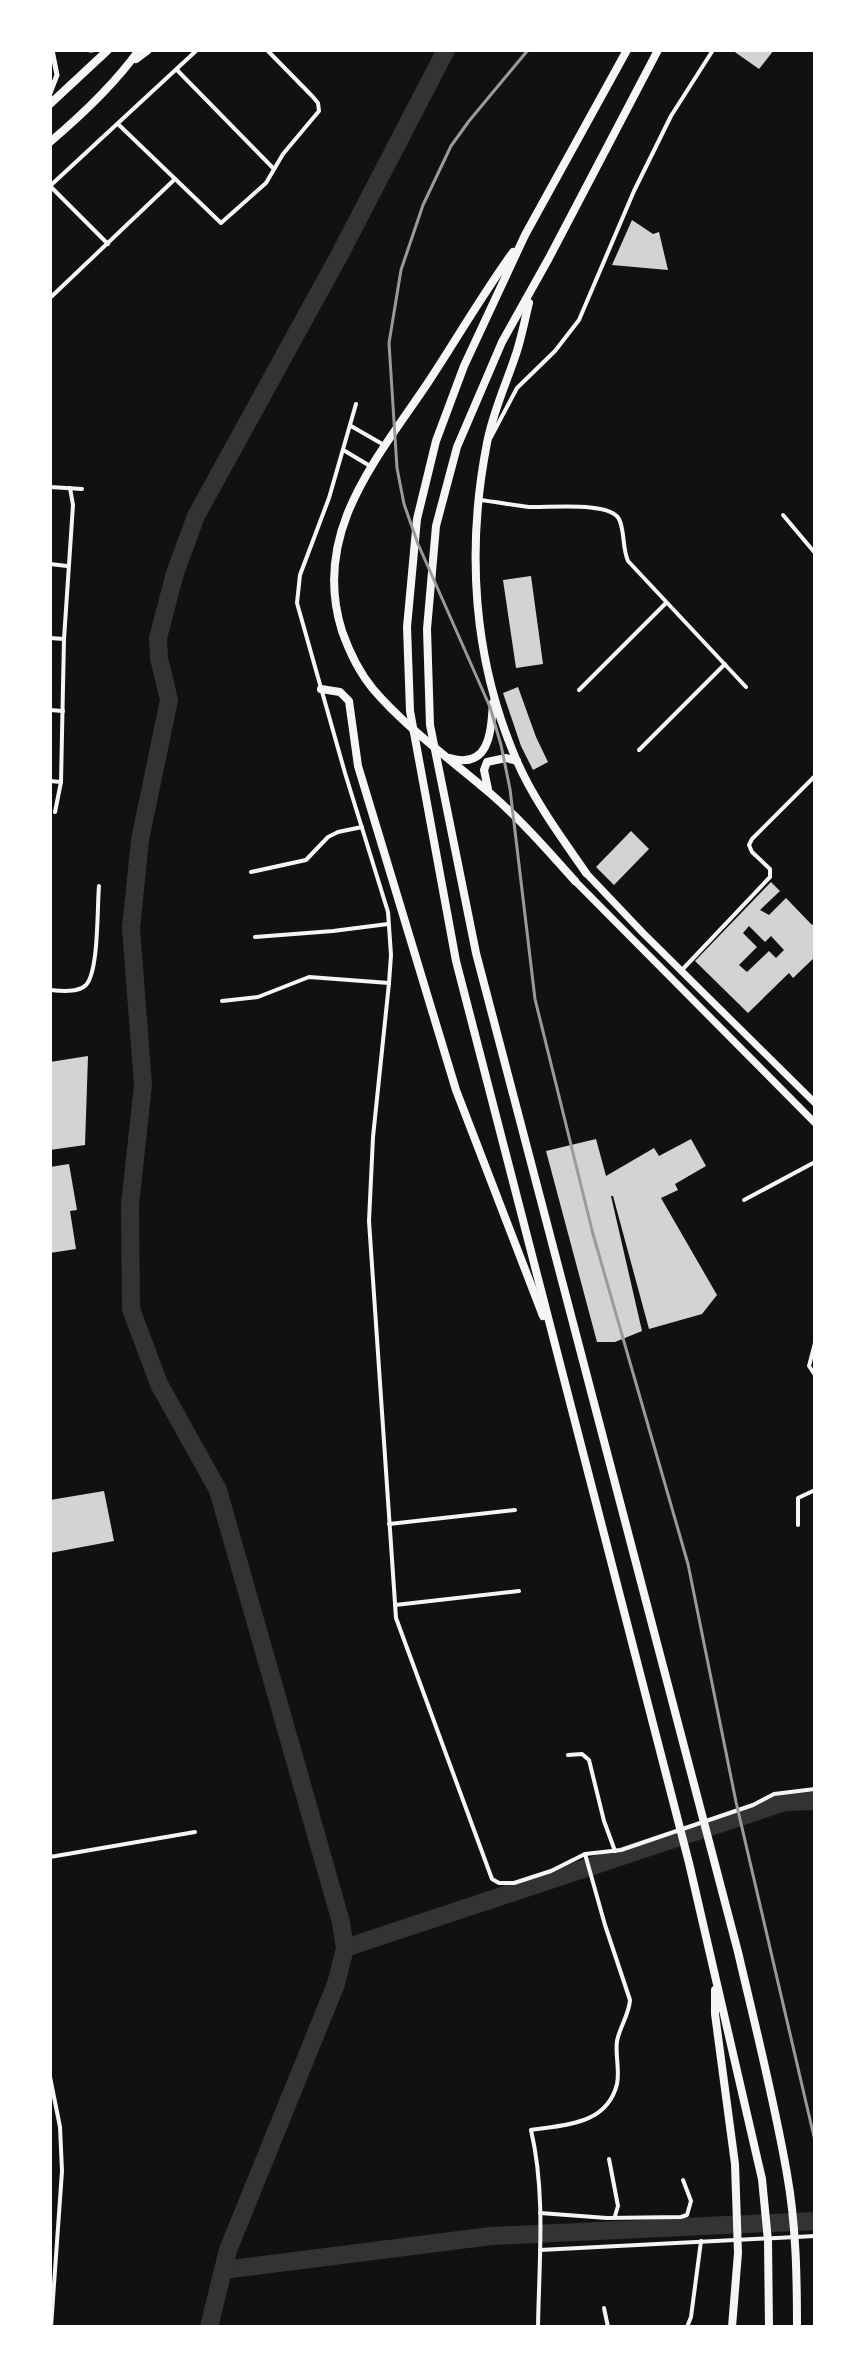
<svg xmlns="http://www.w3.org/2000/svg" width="865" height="2377" font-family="Inter,sans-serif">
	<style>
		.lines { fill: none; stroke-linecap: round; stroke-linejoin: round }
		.river { stroke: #333; stroke-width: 18 }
		.building { fill: #d3d3d3; fill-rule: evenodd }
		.minor { stroke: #f5f5f5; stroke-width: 4 }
		.tertiary { stroke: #f5f5f5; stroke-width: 5 }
		.primary { stroke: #f5f5f5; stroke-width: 7 }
		.motorway { stroke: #f5f5f5; stroke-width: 8 }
		.rail { stroke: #9a9a9a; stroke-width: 3 }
	</style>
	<rect width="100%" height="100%" fill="#111"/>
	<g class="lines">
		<!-- river -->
		<g class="river">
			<polyline points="345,1948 785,1802 815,1801"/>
			<polyline points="223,2270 491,2236 815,2221"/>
			<polyline points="209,2327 228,2250 336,1984 345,1948 341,1922 218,1490 159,1384 131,1309 130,1205 143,1085 131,928 140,840 169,700 159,658 158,638 175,573 196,516 339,256 446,50"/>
		</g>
	</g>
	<!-- building -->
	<g class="building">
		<polygon points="732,50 774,50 759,69"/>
		<polygon points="632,220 653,234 659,232 668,270 612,265"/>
		<polygon points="531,576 543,664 516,668 503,580"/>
		<polygon points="518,687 536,737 548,762 533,770 521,746 503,693"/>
		<polygon points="631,831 649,849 614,885 596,867"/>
		<path d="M771 882 780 891 760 910 769 915 786 898 812 925 815 922V957L793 978 789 973 748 1013 695 961ZM749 926 765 942 771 936 784 950 776 958 769 951 747 972 739 965 757 947 743 933Z"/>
		<polygon points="88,1056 85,1145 50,1150 50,1062"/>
		<polygon points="596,1139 606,1176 654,1148 659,1156 691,1139 706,1166 675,1184 678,1190 661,1198 717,1295 702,1314 649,1329 613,1196 611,1196 642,1331 615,1342 597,1342 546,1151"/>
		<polygon points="69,1164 77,1210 70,1211 76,1249 50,1253 50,1167"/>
		<polygon points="104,1491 114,1541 50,1553 50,1500"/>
	</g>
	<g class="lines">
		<!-- minor -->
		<g class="minor">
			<polyline points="177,70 273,168"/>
			<polyline points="119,125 221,223 266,183 283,154 319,111 318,103 313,97 267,50"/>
			<polyline points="50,186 197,50"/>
			<polyline points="50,186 108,244"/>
			<polyline points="50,298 175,179"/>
			<polyline points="356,404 329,498 300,575 297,603 345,773 388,912 391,955 389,983 373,1137 369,1221 396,1618 492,1879 499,1883 514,1883 551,1871 585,1854 621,1850 753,1805 774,1794 815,1789"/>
			<polyline points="351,426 384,445"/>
			<polyline points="491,437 517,388 555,351 579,320 634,191 671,116 713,50"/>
			<polyline points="345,451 370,466"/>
			<polyline points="50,487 82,489"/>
			<path d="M480 500C496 502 513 505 529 507 548 508 610 501 619 519 625 531 622 547 628 561L746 687"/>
			<polyline points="783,515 815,553"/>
			<polyline points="50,564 67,566"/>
			<polyline points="50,638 64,639"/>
			<polyline points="579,690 666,603"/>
			<polyline points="50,710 63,711"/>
			<polyline points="639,750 725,664"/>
			<polyline points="50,781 61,782"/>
			<polyline points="55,812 61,782 64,639 73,505 70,488"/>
			<polyline points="251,872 306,860 328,837 338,832 362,827"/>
			<polyline points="255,937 333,931 388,924"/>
			<polyline points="681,971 770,877 770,869 752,852 749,845 752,839 815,776"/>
			<path d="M50 990C60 991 78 993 86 985 99 971 97 907 99 886"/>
			<polyline points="222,1001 258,997 309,977 389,983"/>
			<polyline points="744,1200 815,1162"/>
			<polyline points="815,1343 809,1366 815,1375"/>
			<polyline points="389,1524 515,1510"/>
			<polyline points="798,1525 798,1498 815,1490"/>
			<polyline points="395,1605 519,1591"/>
			<polyline points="568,1755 582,1754 589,1760 604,1821 615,1851"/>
			<polyline points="50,1857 195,1832"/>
			<polyline points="50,2077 60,2127 62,2171 51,2327"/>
			<polyline points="609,2159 618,2206 615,2216"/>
			<polyline points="540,2213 607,2218 681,2217 687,2215 691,2201 683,2180"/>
			<polyline points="540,2250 815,2236"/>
			<polyline points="604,2308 608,2327"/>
			<path d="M538 2327C539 2262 546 2194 531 2130 564 2125 607 2125 617 2084 620 2070 615 2055 617 2041 620 2026 629 2015 630 2000L605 1925 585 1854"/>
			<polyline points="683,2327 687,2327 691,2317 701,2241"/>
		</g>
		<!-- tertiary -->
		<g class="tertiary">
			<polyline points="90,50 92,50"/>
			<polyline points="50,93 57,75 52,50"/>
		</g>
		<!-- primary -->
		<g class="primary">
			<polyline points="586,873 643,933 815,1103"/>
			<polyline points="575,881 815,1123"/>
		</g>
		<!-- motorway -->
		<g class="motorway">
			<polyline points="627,50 525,235 464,366 436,441 417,519 407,627 410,711 456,961 689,1863 762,2179 768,2241 769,2327"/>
			<path d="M658 50 549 258 502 342 457 447 436 526 427 629 430 725 476 953 738 1952C755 2025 774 2099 787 2174 796 2224 797 2276 797 2327"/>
			<polyline points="136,59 148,50"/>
			<polyline points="50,104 108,50"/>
			<path d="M50 142C83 114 114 85 139 50"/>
			<path d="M513 252C482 295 456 340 427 384 376 460 311 533 342 631 349 651 359 672 373 689 406 728 453 761 491 794 522 821 548 851 575 881"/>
			<path d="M529 303C525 319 522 335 517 351 507 382 493 411 487 443 466 550 473 659 516 759 533 799 561 837 586 873"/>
			<polyline points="321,689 340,692 349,701 358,766 456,1090 543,1316"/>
			<path d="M450 758C490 770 491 731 493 703"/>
			<polyline points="488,789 484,770 487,762 506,758 517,761"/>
			<polyline points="715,1990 715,2014 735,2164 738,2253 732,2327"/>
		</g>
		<!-- rail -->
		<polyline class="rail" points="528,50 469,121 451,146 423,205 401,270 389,343 397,468 404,504 418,544 490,707 501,745 510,789 535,999 593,1234 688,1564 736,1802 815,2141"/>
	</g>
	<!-- border -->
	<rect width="865" height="2377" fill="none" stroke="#ffffff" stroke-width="104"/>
</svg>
